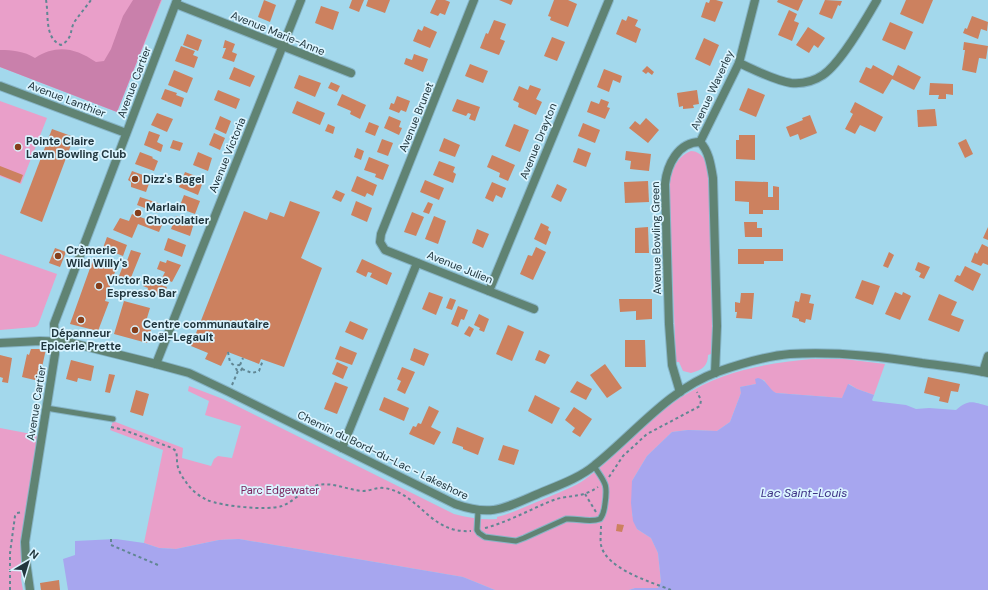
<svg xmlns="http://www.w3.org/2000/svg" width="988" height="590" font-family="'DM Sans',sans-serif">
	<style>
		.green { fill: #e99fc9 }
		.forest { fill: #c980ab }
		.water { fill: #a7a6ef }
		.building { fill: #cc815f }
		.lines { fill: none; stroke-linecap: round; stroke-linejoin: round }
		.service-casing { stroke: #86b4c6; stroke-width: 7 }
		.minor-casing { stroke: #86b4c6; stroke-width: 10 }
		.tertiary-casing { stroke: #86b4c6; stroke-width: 10 }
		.path { stroke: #618693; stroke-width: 2; stroke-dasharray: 3 3; stroke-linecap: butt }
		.service { stroke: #608373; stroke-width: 5 }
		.minor { stroke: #608373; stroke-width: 8 }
		.tertiary { stroke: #608373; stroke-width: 8 }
		.poi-dot { fill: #863f1c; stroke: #daf4ff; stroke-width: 1.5 }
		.labels { text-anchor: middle; stroke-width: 3.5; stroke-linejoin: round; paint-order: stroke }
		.street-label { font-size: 11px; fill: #21363e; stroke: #daf4ff }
		.poi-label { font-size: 11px; font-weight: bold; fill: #21363e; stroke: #daf4ff; text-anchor: start }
		.park-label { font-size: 11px; fill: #78225b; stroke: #daf4ff }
		.water-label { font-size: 12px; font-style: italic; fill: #3c3084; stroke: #daf4ff }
	</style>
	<rect width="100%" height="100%" fill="#a3d8ec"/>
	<!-- green -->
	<g class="green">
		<polygon points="0,0 162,0 117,112 0,67"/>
		<polygon points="0,101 47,118 21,184 0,176"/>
		<path d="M691 151C705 152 706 164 709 175L713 311 711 354 708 355C708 366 702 370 691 373L683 371 679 362H676L669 190C670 175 675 157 691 151Z"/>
		<polygon points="0,254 57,274 38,325 35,327 0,330"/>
		<path d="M812 359H844L885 364 874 395 857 389 849 384 842 398 776 393 771 391 764 380 756 379V384L740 387 741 393 730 422 717 431 688 430 672 432 647 456 632 481V514L637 529 651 538 658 553 661 582 658 588H635L629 590H495L463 577 239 539 219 540 176 549 159 548 144 543 163 450 110 430 113 421 183 448 182 458 211 466 214 459 218 456 232 458 241 426 205 415 209 401 188 391 189 386 223 399 454 514C469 518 482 520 497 519V517C516 512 533 503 551 496 562 491 574 487 584 480 619 455 646 420 683 396 722 371 767 363 812 359Z"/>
		<polygon points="0,428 42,436 25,542 21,579 23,590 0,590"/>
	</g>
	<!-- forest -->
	<path class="forest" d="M133 0H161L117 112 0 67V50C12 50 24 51 35 58 57 44 75 48 96 62L104 61 111 49 123 16Z"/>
	<!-- water -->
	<g class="water">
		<path d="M758 378C767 380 769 390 776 393L842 398 848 384 857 389 874 395 872 400 873 401 906 405 916 409 929 408 956 410C969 399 972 402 988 406V590H629L635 588H658L661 582 658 553 651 538 637 529 633 521 631 503 632 481 647 456 672 432 688 430 717 431 730 422 741 393 740 387 756 384 755 379Z"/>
		<polygon points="116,539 144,543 159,548 176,549 219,540 239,539 463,577 495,590 68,590 63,559 75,555 75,541"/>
	</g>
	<!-- building -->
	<g class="building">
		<polygon points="264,0 276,5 270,22 258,17"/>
		<polygon points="352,0 364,0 359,12 349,8"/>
		<polygon points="368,0 390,0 385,13 366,6"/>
		<polygon points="436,0 445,0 450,2 445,15 440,13 438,16 430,13"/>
		<polygon points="499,0 513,0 511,5"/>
		<polygon points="554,0 568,0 577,4 568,27 550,20 551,17 548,16"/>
		<polygon points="710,0 716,0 723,2 715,22 701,17 706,2 709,3"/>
		<polygon points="778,0 803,0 798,11 777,2"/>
		<polygon points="825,0 842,1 840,6 838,5 832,19 819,14"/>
		<polygon points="906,0 933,0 923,24 900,14"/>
		<polygon points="321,6 339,12 333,30 315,23"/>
		<polygon points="789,10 797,14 794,21 799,23 792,41 778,35"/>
		<polygon points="628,16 638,20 635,26 641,29 636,43 616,34 622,19 626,21"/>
		<polygon points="972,16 988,22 987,31 981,29 978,39 963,33 965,28 967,29"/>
		<polygon points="494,20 506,24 500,39 505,41 499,55 480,48 486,33 488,34"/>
		<polygon points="890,22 913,32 905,50 882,40"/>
		<polygon points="424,26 437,32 430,48 413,41 418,29 422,31"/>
		<polygon points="808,27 825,38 818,48 814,45 809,53 796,45"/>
		<polygon points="187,34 202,40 198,51 183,45"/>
		<polygon points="552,37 565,42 557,61 544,56"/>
		<polygon points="704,38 719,45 710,66 695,59"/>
		<polygon points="225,40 235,44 232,52 237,54 234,62 222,58 226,48 223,48"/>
		<polygon points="964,42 988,46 986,59 979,58 976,73 962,70 965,50 963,50"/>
		<polygon points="181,46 195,51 193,55 198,57 194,68 175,61"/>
		<polygon points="414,54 428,59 423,72 404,64 406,58 412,60"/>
		<polygon points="470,64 488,71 483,83 465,76"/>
		<polygon points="873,65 893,76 898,65 921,77 914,90 892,79 883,94 859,82 866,67 871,69"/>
		<polygon points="647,66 654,72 652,75 648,72 646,74 642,71"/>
		<polygon points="234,67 255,76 250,87 229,79"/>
		<polygon points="604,69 622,76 620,83 613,80 609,92 597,87"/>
		<polygon points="174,70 193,78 187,93 168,85"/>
		<polygon points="299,75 321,83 315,97 294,88"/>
		<polygon points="331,82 340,86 337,92 328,88"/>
		<polygon points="930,83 953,84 953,95 946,94 946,99 938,99 939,95 929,95"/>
		<polygon points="530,85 541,89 536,99 542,102 536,115 518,107 519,103 513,100 519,86 528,90"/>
		<polygon points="748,88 765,95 756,117 739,110"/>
		<polygon points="165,89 177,93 176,95 184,98 181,107 161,99"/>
		<polygon points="218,90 240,99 236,109 214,100"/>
		<polygon points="697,90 699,104 693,105 694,108 683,109 683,106 679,107 677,93"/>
		<polygon points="342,94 366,105 360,119 350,114 351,111 337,105"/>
		<polygon points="397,96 410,101 406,112 401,110 399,113 389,109 391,103 394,104"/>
		<polygon points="457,99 480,107 475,121 469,119 471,114 468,113 466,116 452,111"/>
		<polygon points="601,99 609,102 607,107 610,108 605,119 587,112 591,101 599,104"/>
		<polygon points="297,101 325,113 320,125 292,113"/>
		<polygon points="855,102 883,117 875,132 860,125 855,134 845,129 853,114 850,112"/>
		<polygon points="935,109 937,126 918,127 917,110"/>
		<polygon points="157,113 173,119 167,132 151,125"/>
		<polygon points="810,115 817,133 800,140 798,134 790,137 786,127 803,120 802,118"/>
		<polygon points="220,116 231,121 226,134 215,129"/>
		<polygon points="389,116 401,121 399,127 402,128 399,135 384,128"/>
		<polygon points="646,118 659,130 648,143 629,128 635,121 640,125"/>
		<polygon points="369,122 379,126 375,136 365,132"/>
		<polygon points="583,123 600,130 595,143 578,136"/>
		<polygon points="328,124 335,127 333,134 325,131"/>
		<polygon points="514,124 529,130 520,152 505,146"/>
		<polygon points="52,129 74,137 42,222 20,213"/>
		<polygon points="149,131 160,135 157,142 163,145 161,152 144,145"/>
		<polygon points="214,133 225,138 220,150 209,145"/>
		<polygon points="739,135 755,135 755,160 736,159 736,140 739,140"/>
		<polygon points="444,138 460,145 455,157 439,151"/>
		<polygon points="382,139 393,143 388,156 377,152"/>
		<polygon points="966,139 973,154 965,158 958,143"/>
		<polygon points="173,140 183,143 180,151 170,148"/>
		<polygon points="357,148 364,151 361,160 354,157"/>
		<polygon points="578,148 591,153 586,167 573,162"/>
		<polygon points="626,151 651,154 649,171 630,169 631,161 625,160"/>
		<polygon points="140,152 153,157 152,158 158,161 154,171 135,164"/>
		<polygon points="198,152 212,158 208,171 193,165"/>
		<polygon points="492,155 515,165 508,181 499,177 500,173 487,167"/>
		<polygon points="369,157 389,165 383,180 375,177 376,174 364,170"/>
		<polygon points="439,161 455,167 453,172 456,174 453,183 433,175"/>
		<polygon points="0,166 23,175 20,183 0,175"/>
		<polygon points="132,171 151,178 146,192 131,187 131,182 128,180"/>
		<polygon points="185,172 204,179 198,195 179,187"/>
		<polygon points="357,176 377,185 373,196 367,193 365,197 351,191"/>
		<polygon points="425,180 444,188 439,200 420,192"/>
		<polygon points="648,181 649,202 625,203 624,182"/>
		<polygon points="735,181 768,182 768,197 773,197 773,186 779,187 779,210 763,210 763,214 749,214 749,202 735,201"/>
		<polygon points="492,182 506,188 502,198 496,195 493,202 485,198"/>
		<polygon points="557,184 567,189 561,202 551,197"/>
		<polygon points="336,190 345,194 341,202 332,198"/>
		<polygon points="184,195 200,201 195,214 179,208"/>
		<polygon points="140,197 161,204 158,213 137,205"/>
		<polygon points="290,201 320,212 301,258 322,268 284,367 261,359 259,364 228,352 221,366 205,359 208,353 191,346 244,211 267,220 270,212 284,217"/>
		<polygon points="356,201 372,208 367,222 351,215"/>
		<polygon points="428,202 433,204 429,214 423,212"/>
		<polygon points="412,212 424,217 416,236 404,232"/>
		<polygon points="132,214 162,225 159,232 138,224 132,238 113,230 120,218 129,221"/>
		<polygon points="176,216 194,223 190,236 171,229"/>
		<polygon points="434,216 446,221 438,244 425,239"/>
		<polygon points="744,222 757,222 757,228 762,228 762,237 745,237"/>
		<polygon points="541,223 549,227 548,230 551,232 546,245 534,239"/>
		<polygon points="648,227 649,253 635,253 635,228"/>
		<polygon points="988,227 988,240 983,238"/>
		<polygon points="477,229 489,234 483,248 472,243"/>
		<polygon points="107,237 127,245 123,256 103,248"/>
		<polygon points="168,238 186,245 182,257 164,250"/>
		<polygon points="982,244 988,247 988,265 983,263 981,266 971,262 975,252 977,254"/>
		<polygon points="536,247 546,252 533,280 520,274 528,255 532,256"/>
		<polygon points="55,248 66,252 60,267 49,263"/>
		<polygon points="738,249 783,249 783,261 764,261 764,264 738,264"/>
		<polygon points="131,250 141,253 130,280 119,276 123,266 125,266"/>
		<polygon points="889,252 894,255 888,268 883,266"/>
		<polygon points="94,257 117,266 105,301 109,302 98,331 70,324"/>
		<polygon points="362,259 392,273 387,285 370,277 372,273 368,272 366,277 356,272"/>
		<polygon points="167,260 181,265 172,282 162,278 165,272 157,269 160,261 166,263"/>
		<polygon points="918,262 930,267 924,279 919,277 921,273 915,270"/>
		<polygon points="965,266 981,274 973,291 954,281 957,275 960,276"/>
		<polygon points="145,280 167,287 163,297 147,291 148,288 143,286"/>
		<polygon points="862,280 880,286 873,305 855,298"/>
		<polygon points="429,292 443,297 436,315 422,309"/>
		<polygon points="895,292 902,295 903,292 911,296 900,320 885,314"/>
		<polygon points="741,293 754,293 752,319 736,318 737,312 735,312 735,302 740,303"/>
		<polygon points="801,293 811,295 809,303 814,304 811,320 806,319 805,323 799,321 799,319 792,317 795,301 799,302"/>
		<polygon points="939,294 957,302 951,315 964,320 959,332 928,320"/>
		<polygon points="450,298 456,300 452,310 446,308"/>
		<polygon points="619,299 652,299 652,319 636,320 636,311 620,312"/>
		<polygon points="124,301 150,308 144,328 151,330 147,343 114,334"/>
		<polygon points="458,306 468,310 464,320 461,319 458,327 451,324"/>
		<polygon points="479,314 489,319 484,332 479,330 480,328 474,325"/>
		<polygon points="350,321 368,329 363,340 345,332"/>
		<polygon points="508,325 524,332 512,361 496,354"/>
		<polygon points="469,326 474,329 470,337 464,334"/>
		<polygon points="625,340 645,340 646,367 625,367"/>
		<polygon points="340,346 357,353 352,365 335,359"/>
		<polygon points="414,348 429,354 424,366 410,360"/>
		<polygon points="31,349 46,349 39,381 22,377 27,354 29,355"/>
		<polygon points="539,350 550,355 545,364 535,360"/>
		<polygon points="0,355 12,358 8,383 2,382 3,378 0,377"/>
		<polygon points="71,360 94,366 91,381 78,378 77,382 66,379"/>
		<polygon points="337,362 348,367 343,379 332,374"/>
		<polygon points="605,364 622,388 607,398 590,375"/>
		<polygon points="402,367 415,372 405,394 397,390 401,381 397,379"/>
		<polygon points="109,374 115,375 110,393 105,392"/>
		<polygon points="928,377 960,384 958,392 951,391 948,403 939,401 940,397 924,393"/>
		<polygon points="577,381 592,389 586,400 570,392"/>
		<polygon points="335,382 348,387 337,414 324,409"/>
		<polygon points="136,390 149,394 143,416 130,412"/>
		<polygon points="535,395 560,408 552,424 528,411"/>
		<polygon points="384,397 409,408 404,421 379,410"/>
		<polygon points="429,406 439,411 431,427 441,432 434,445 409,434 413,426 416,427 418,423 421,424"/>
		<polygon points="574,407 592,419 580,437 572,432 575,428 565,420"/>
		<polygon points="457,427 484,438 478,455 463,449 463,447 452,443"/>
		<polygon points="503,445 519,450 514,465 498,460"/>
		<polygon points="617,524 624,525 622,532 616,531"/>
		<polygon points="59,580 60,590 41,590 40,583"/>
	</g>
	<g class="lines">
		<!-- service casing -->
		<g class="service-casing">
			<g id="service">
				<polyline points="46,408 113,419"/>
				<path d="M478 511 477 530 479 533 485 537 516 541 524 538 566 519C578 518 589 523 600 519 604 514 604 510 605 504 608 483 605 483 594 466"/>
			</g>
		</g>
		<!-- minor casing -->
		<g class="minor-casing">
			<g id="minor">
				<polyline points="474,0 381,234 380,242 385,250 534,309"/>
				<polyline points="176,4 351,73"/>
				<path d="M739 63C755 70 773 80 791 83 802 84 814 81 823 75 841 63 866 19 877 0"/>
				<polyline points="0,86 126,133"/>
				<polyline points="700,142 739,63 755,0"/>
				<polyline points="489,291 609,0"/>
				<polyline points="156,364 301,0"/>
				<polyline points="983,372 988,356"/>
				<path d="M680 392 672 365 669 324 665 184C667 165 678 142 700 142 709 151 711 166 713 178L717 326 715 373"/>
				<polyline points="342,448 417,263"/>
				<polyline points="30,590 26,561 25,542 55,354 55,341"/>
			</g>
		</g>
		<!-- tertiary casing -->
		<g class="tertiary-casing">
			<g id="tertiary">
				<polyline points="55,341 54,324 177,0"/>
				<path d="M0 343 40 341 68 342 156 364 189 373 229 392 455 504C489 516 501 510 533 496 553 487 577 480 595 465 634 434 668 390 717 372 740 364 765 356 790 354 834 351 879 356 922 363 944 366 967 368 988 373"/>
			</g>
		</g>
		<!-- path -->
		<g class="path">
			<path d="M46 0C49 15 44 38 61 45 74 38 69 30 75 21 80 14 86 7 91 0"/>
			<polyline points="228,352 230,362 236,367"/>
			<circle cx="239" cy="368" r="3"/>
			<polyline points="240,365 243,358"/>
			<polyline points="242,369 252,373 259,371 263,360"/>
			<polyline points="232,385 238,371"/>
			<path d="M111 427 124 430 172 448 176 451C177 455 177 459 177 463 178 470 182 477 186 482 191 490 199 496 207 500 221 506 267 511 282 506 295 501 303 489 318 485 334 482 347 490 363 491 370 491 377 487 384 488 420 493 429 534 471 531"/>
			<polyline points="609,477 623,456 647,434 700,406 701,400 697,392"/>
			<polyline points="585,494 596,512"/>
			<path d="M601 526C601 532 600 539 601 545 606 569 651 582 671 590"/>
			<path d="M485 528C508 522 529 510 551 501 568 494 581 499 598 487"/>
			<polyline points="111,539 111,545 158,565"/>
			<polyline points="10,590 10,553 15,516 17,513 22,512"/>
		</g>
		<!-- service -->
		<use href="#service" class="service"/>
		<!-- minor -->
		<use href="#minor" class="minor"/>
		<!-- tertiary -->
		<use href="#tertiary" class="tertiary"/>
	</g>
	<!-- markers -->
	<g class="poi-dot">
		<circle cx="18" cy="147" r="4"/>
		<circle cx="135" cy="179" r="4"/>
		<circle cx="138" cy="213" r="4"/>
		<circle cx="58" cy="256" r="4"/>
		<circle cx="99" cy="286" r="4"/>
		<circle cx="81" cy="320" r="4"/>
		<circle cx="135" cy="330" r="4"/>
	</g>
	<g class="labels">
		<!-- street labels -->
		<g class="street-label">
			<text transform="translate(278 33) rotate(22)" y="4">Avenue Marie-Anne</text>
			<text transform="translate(134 82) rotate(-69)" y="4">Avenue Cartier</text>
			<text transform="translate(712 90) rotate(-65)" y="4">Avenue Waverley</text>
			<text transform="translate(67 99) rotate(21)" y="4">Avenue Lanthier</text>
			<text transform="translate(416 117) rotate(-68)" y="4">Avenue Brunet</text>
			<text transform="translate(538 141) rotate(-68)" y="4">Avenue Drayton</text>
			<text transform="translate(227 155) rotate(-68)" y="4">Avenue Victoria</text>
			<text transform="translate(656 238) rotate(-91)" y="4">Avenue Bowling Green</text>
			<text transform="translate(460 267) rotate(22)" y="4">Avenue Julien</text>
			<text transform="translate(36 403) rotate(-81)" y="4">Avenue Cartier</text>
			<text transform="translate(383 455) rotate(26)" y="4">Chemin du Bord-du-Lac - Lakeshore</text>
		</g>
		<!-- poi labels -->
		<g class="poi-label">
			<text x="26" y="145">Pointe Claire<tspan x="26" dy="13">Lawn Bowling Club</tspan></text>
			<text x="143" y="183">Dizz's Bagel</text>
			<text x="146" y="211">Marlain<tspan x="146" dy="13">Chocolatier</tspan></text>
			<text x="66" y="254">Crèmerie<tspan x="66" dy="13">Wild Willy's</tspan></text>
			<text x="107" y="284">Victor Rose<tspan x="107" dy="13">Espresso Bar</tspan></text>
			<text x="143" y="328">Centre communautaire<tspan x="143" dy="13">Noël-Legault</tspan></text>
			<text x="81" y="337" text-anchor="middle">Dépanneur<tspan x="81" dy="13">Epicerie Prette</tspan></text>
		</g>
		<!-- park labels -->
		<g class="park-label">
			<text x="280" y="494">Parc Edgewater</text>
		</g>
		<!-- water labels -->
		<g class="water-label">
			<text x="804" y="497">Lac Saint-Louis</text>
		</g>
	</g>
	<!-- north arrow -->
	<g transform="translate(28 562) rotate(38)" stroke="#daf4ff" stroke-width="3" paint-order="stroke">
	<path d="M0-3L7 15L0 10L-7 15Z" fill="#21363e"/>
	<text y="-6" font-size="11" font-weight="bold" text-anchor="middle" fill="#21363e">N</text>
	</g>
</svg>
